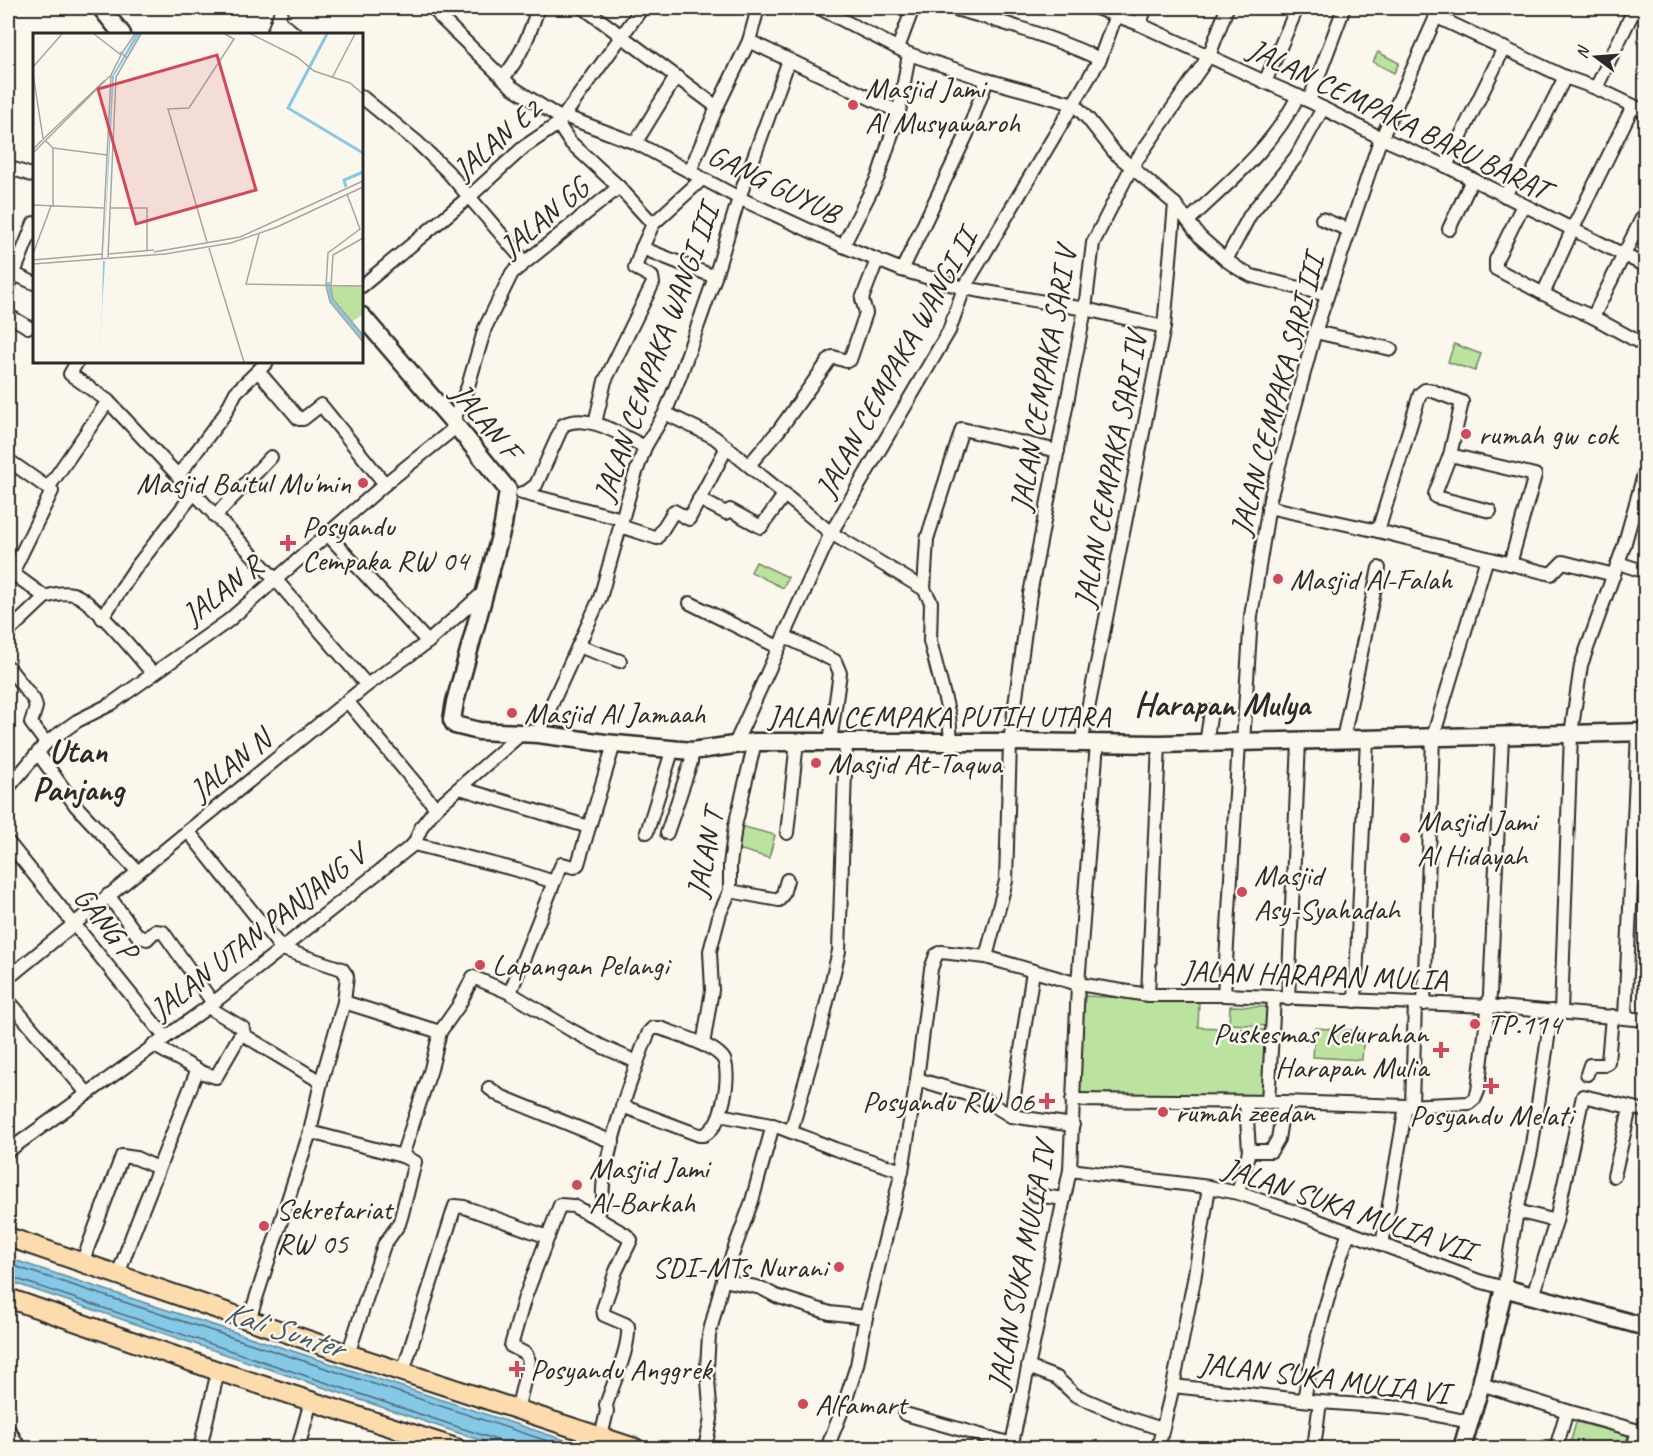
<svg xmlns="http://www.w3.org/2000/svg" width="1653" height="1456" font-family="Caveat,sans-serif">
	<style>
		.green { fill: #bbe39f; stroke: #738765; stroke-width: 1.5 }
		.water { fill: #86c9e7; stroke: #628a9c; stroke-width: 1.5 }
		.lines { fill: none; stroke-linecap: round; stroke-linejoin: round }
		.shore { stroke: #4f6a76; stroke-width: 1.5 }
		.street-casing { stroke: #2b2b2b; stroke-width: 16 }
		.secondary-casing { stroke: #2b2b2b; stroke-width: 21 }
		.primary-casing { stroke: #2b2b2b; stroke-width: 22 }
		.street { stroke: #fbf7ec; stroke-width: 12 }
		.secondary { stroke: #fbf7ec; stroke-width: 16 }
		.primary { stroke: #fcdcac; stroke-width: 18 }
		.poi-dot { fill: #d1495b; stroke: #fbf7ec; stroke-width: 2 }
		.labels { text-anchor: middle; stroke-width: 5; stroke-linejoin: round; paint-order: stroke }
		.poi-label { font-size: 30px; fill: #2b2b2b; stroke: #fbf7ec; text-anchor: start }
		.street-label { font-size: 30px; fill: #2b2b2b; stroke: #fbf7ec }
		.water-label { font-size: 32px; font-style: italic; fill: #465a63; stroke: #fbf7ec }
		.quarter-label { font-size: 33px; font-weight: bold; fill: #2b2b2b; stroke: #fbf7ec }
		.inset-river { fill: none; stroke: #86c9e7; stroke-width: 3 }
		.inset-road { fill: none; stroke: #a8a59f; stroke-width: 1.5 }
		.view { fill: #d1495b; fill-opacity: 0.15; stroke: #d1495b; stroke-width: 3 }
		.inset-edge { fill: none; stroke: #2b2b2b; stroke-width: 3 }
	</style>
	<rect width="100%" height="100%" fill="#fbf7ec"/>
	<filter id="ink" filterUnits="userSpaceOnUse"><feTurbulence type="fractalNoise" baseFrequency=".0167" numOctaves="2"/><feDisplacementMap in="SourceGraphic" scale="12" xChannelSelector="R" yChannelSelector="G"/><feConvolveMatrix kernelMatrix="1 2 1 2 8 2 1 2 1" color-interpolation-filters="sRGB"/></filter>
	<g filter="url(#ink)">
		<!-- green -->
		<g class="green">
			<polygon points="1378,52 1399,63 1394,73 1373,62"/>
			<polygon points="1454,344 1481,354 1475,371 1448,362"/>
			<polygon points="756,562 788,577 783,588 751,572"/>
			<polygon points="741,826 775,835 769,858 735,848"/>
			<polygon points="1083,996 1199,1001 1198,1027 1268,1030 1264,1099 1077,1094"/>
			<polygon points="1230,1006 1271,1007 1270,1026 1229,1024"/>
			<polygon points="1315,1028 1364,1031 1362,1060 1313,1057"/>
			<polygon points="1576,1422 1628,1435 1625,1448 1569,1448"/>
		</g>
		<!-- water -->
		<polygon class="water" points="8,1258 589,1448 503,1448 8,1281"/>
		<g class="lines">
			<!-- shore -->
			<g class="shore">
				<polyline points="8,1264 569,1448"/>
				<polyline points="8,1276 497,1440 501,1443 502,1448"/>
			</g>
			<!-- street casing -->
			<g class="street-casing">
				<g id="street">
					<polyline points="434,8 441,18 512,87 562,119"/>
					<polyline points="584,8 717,107"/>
					<polyline points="819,8 909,54 987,80 1074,104 1089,120 1115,153 1175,204 1200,237 1226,260 1239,269 1252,276 1327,295"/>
					<path d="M951 8C1001 21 1052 37 1100 59"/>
					<polyline points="1096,8 1139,24 1265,82 1309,101 1381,138 1446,166 1646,266"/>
					<polyline points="1435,16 1565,77 1596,88 1646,112"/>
					<polyline points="278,20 295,34"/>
					<polyline points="1139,24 1146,8"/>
					<polyline points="273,34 282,8"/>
					<polyline points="898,48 913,8"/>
					<polyline points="789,60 899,112"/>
					<polyline points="676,77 639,137 638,144 739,198 843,246 902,270 964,288 1085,309 1164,327"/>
					<path d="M503 78C521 57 530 33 538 8"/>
					<polyline points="1265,82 1297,8"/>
					<polyline points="1596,88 1635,8"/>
					<polyline points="362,97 418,143 447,171 525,262"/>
					<polyline points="1309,101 1344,8"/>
					<polyline points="564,116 638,144"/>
					<polyline points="558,124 570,142 619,187 653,224 642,248 715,277"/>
					<polyline points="1446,166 1504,48"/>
					<polyline points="8,167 34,176"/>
					<polyline points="690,171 717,107 749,41"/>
					<polyline points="1505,196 1565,77"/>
					<polyline points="1523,205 1496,260 1496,269 1563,304 1593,317 1646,346"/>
					<polyline points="1322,219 1349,230"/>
					<path d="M1188 221C1229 182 1273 147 1298 96"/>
					<polyline points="653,224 702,179"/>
					<polyline points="1449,229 1472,180"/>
					<polyline points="843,246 878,177 899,112 909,54"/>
					<polyline points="1226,260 1250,215 1296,157 1323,108"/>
					<polyline points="902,270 967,134 987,80"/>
					<polyline points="14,274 34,283"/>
					<polyline points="362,286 469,197 524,147 558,124 642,8"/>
					<polyline points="8,288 34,223"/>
					<polyline points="1543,294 1575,224 1633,106"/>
					<polyline points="8,315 28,327"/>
					<polyline points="1593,317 1646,210"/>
					<polyline points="1315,332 1391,349"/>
					<polyline points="77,362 70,374 108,401 276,580 367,685"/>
					<polyline points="258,371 299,419 303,419 321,405 385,484"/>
					<polyline points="665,413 714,437 831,533 924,589 931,602 930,641 949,715 951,743"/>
					<polyline points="453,422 468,386 485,328 512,273 619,187"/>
					<polyline points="595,423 605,381 653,283 652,277 635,268 642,248"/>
					<polyline points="1450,455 1435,494 1436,497 1490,511"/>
					<path d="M8 460 52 491 15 567V575L45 597C54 594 64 592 73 594 92 599 138 656 153 674"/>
					<polyline points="749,465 779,430 830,359 833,357 847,361 850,360 866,313 862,299 877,260"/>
					<polyline points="178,476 224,415 236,392 267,362"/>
					<polyline points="48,488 108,401"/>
					<polyline points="522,493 622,519"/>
					<path d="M525 493 536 485 563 425C589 412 622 436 645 447"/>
					<polyline points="699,499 726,513 730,510 761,527 785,494"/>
					<polyline points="1268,507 1378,531 1551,574 1563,562 1614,575"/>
					<polyline points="215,516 271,457"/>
					<polyline points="620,526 657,538 674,511 689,519 727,447"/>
					<polyline points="1378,531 1420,394 1425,390 1430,390 1462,402 1450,455 1535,475 1510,564"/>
					<polyline points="327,534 428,642"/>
					<polyline points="1618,563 1646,572"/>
					<polyline points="924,589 927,539 962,429 1058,451"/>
					<polyline points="690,603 778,647"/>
					<polyline points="102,618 134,570 194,493"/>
					<polyline points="8,632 45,597"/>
					<polyline points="784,636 835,661 840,673 830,742"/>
					<polyline points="578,646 620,661"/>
					<polyline points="8,667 34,700 36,707 31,723 46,743"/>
					<polyline points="347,701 436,808"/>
					<polyline points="538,734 600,598 633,481 645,447 665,413 680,376 715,277 739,198 789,60 749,41 758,8"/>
					<polyline points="1343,739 1379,568"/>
					<polyline points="1243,743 1251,616 1270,499 1315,332 1378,146 1440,8"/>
					<polyline points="735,744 831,533 949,331 964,288 1100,59 1116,15"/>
					<polyline points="1081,744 1164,327 1175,204"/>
					<polyline points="1206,744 1211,711"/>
					<polyline points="38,753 76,806 138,872"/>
					<polyline points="8,788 46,743 77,721 111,704 228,621 385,484 456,427"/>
					<polyline points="460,788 589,827"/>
					<polyline points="188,831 282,949 342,969 347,976 344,1002 321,1082 310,1132 249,1320"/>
					<polyline points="647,832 673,748"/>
					<polyline points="667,833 691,762 692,751"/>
					<polyline points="787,833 797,742"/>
					<polyline points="8,842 165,1037"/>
					<polyline points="414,844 517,870 554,882 562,864 574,867 578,864 614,744"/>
					<polyline points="730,891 779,900 783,894 787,880"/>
					<polyline points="108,895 138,936 147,939 155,931 163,932 213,1003"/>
					<polyline points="986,957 1006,881 1010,742 1030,594 1085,309 1093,243 1131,168 1209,56 1227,8"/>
					<polyline points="8,978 367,685 428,642 484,592"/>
					<polyline points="510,993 554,882"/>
					<polyline points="1148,995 1159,744"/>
					<polyline points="1224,995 1239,743"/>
					<polyline points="1288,999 1299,741"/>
					<polyline points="8,1000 87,1093"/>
					<polyline points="1355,1001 1367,739"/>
					<polyline points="344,1002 440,1032"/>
					<polyline points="1424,1004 1433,737 1487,558"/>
					<polyline points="208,1007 243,1028 244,1035"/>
					<polyline points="1561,1012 1571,734 1581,665 1624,546 1646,467"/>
					<polyline points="1625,1017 1638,732"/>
					<polyline points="153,1045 198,1070"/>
					<polyline points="703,1045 712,990 710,951 720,913 730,891 730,865 735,826 755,742"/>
					<polyline points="1587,1074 1590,1065 1604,1065 1608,1062 1612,1016"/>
					<polyline points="917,1079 983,1099 1011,1116 1073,1125"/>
					<polyline points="489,1088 500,1096 613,1142"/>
					<polyline points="1072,1100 1284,1102 1406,1106 1469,1103 1475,1098 1478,1091 1490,994 1502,737"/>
					<polyline points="1268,1102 1274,998"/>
					<polyline points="1412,1105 1415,1003"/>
					<polyline points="720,1115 776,1126 835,1149 902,1171"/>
					<polyline points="1011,1116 1033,971"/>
					<polyline points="791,1131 821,1027 839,951 846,742"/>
					<polyline points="310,1132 402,1156"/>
					<polyline points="8,1151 208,1007 414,844 422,826 436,808 521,734"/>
					<polyline points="1249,1151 1271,1151 1278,1139 1284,1102"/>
					<polyline points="1070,1170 1209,1187 1238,1193 1295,1212 1479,1281 1504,1288 1517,1211 1531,1151 1552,1011"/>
					<polyline points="1614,1176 1630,1108"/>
					<polyline points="1238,1193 1249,1151 1246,1102"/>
					<polyline points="1035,1195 1064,1199"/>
					<polyline points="1517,1211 1556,1221"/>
					<path d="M595 1217 626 1235 631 1240 616 1271 603 1309 604 1315 625 1324 628 1326C630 1348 613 1383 606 1405L607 1411 601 1437"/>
					<polyline points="1382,1245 1406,1106"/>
					<polyline points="82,1263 122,1156 136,1158 158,1168"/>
					<polyline points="118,1275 132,1236 197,1071 216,1077 239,1037 244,1035 321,1082"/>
					<polyline points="723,1280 761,1288 776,1296 830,1313 866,1317"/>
					<polyline points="1533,1296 1556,1221 1583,1096 1646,1111"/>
					<polyline points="348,1354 384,1245 399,1224 402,1214 415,1162 402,1156 431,1069 440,1032 459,1005 473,977 510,993 571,1030 603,1047 637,1062"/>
					<polyline points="1028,1367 1057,1378 1075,1395 1128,1418 1162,1429"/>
					<polyline points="403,1372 455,1206 464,1207 548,1237"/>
					<polyline points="1481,1384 1567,1411 1646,1433"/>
					<polyline points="1173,1386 1320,1402 1404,1408 1469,1422"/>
					<path d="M1304 1400C1314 1342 1330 1287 1349 1232"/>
					<path d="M517 1410 529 1361 526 1354 511 1346 524 1300 560 1205 573 1206 595 1217 604 1201C595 1179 637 1059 649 1032L653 1028H660C675 1034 720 1046 725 1062 728 1073 726 1089 724 1099 721 1112 717 1128 704 1135H699L622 1106"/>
					<polyline points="905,1414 1012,1444"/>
					<polyline points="200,1448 218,1371"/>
					<polyline points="298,1448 311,1401"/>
					<polyline points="705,1448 711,1419 707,1367 709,1335 723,1280 752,1201 773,1125"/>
					<polyline points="827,1448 843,1408 857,1365 866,1317 902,1171 917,1079 931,969 936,955 941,952 986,957 1078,984 1148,995 1224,995 1489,1006 1646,1020"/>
					<polyline points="1011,1448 1070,1170 1078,984 1097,743"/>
					<polyline points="1158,1448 1173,1386 1194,1280 1209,1187"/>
					<polyline points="1314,1448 1320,1402"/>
					<polyline points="1556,1448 1567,1411"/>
					<polyline points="1633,1448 1638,1431"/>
				</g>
			</g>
			<!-- secondary casing -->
			<g class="secondary-casing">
				<g id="secondary">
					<polyline points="101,8 122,34"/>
					<polyline points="362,316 453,422 508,490 503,525 455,702 452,720 455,725 479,731 538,734 605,743 692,751 755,742 1010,742 1159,744 1646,732"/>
					<polyline points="8,1433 17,1448"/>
					<polyline points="1462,1448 1481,1384 1504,1288 1646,1327"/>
				</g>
			</g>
			<!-- primary casing -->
			<g class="primary-casing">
				<g id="primary">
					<polyline points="8,1237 348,1354 635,1448"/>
					<polyline points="8,1298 218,1371 456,1448"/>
				</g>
			</g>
			<!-- street -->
			<use href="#street" class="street"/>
			<!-- secondary -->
			<use href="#secondary" class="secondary"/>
			<!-- primary -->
			<use href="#primary" class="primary"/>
		</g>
	</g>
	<!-- markers -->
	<g class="poi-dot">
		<circle cx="853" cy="105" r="6"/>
		<circle cx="1466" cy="434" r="6"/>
		<circle cx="363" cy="483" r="6"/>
		<path d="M285 534h6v6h6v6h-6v6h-6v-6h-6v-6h6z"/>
		<circle cx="1278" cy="579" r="6"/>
		<circle cx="512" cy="713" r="6"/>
		<circle cx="816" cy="763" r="6"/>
		<circle cx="1405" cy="838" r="6"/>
		<circle cx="1242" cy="892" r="6"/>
		<circle cx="480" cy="965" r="6"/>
		<circle cx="1475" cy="1024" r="6"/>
		<path d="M1438 1041h6v6h6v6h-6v6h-6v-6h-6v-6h6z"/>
		<path d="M1488 1077h6v6h6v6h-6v6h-6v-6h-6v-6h6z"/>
		<path d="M1044 1092h6v6h6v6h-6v6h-6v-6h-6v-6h6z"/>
		<circle cx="1163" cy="1112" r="6"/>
		<circle cx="577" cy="1185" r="6"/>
		<circle cx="264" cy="1226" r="6"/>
		<circle cx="839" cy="1267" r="6"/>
		<path d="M514 1360h6v6h6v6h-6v6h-6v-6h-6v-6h6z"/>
		<circle cx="803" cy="1404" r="6"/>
	</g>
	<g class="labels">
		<!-- poi labels -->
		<g class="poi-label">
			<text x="865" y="98">Masjid Jami<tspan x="865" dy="34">Al Musyawaroh</tspan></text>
			<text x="1478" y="444">rumah gw cok</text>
			<text x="351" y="493" text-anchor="end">Masjid Baitul Mu'min</text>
			<text x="302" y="536">Posyandu<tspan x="302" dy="34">Cempaka RW 04</tspan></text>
			<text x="1290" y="589">Masjid Al-Falah</text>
			<text x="524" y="723">Masjid Al Jamaah</text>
			<text x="828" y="773">Masjid At-Taqwa</text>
			<text x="1417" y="831">Masjid Jami<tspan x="1417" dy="34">Al Hidayah</tspan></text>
			<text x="1254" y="885">Masjid<tspan x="1254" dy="34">Asy-Syahadah</tspan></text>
			<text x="492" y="975">Lapangan Pelangi</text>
			<text x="1487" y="1034">TP.114</text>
			<text x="1428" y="1043" text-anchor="end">Puskesmas Kelurahan<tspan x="1428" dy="34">Harapan Mulia</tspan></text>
			<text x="1034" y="1111" text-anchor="end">Posyandu RW 06</text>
			<text x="1175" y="1122">rumah zeedan</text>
			<text x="1491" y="1125" text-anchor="middle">Posyandu Melati</text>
			<text x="589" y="1178">Masjid Jami<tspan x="589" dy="34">Al-Barkah</tspan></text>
			<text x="276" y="1219">Sekretariat<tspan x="276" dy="34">RW 05</tspan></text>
			<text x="827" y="1277" text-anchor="end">SDI-MTs Nurani</text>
			<text x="530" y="1379">Posyandu Anggrek</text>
			<text x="815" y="1414">Alfamart</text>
		</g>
		<!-- street labels -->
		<g class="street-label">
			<text transform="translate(1399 119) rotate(26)" y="10">JALAN CEMPAKA BARU BARAT</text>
			<text transform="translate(497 139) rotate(-41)" y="10">JALAN E2</text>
			<text transform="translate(774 184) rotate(26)" y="10">GANG GUYUB</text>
			<text transform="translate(544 217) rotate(-40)" y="10">JALAN GG</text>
			<text transform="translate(656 353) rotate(-70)" y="10">JALAN CEMPAKA WANGI III</text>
			<text transform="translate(896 363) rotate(-61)" y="10">JALAN CEMPAKA WANGI II</text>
			<text transform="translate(1043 379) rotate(-80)" y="10">JALAN CEMPAKA SARI V</text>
			<text transform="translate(1277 395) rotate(-75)" y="10">JALAN CEMPAKA SARI III</text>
			<text transform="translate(486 421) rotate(50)" y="10">JALAN F</text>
			<text transform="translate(1110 470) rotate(-79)" y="10">JALAN CEMPAKA SARI IV</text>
			<text transform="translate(222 590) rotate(-38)" y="10">JALAN R</text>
			<text x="939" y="726">JALAN CEMPAKA PUTIH UTARA</text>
			<text transform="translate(230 765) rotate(-39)" y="10">JALAN N</text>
			<text transform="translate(705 853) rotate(-79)" y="10">JALAN T</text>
			<text transform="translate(106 923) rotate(51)" y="10">GANG P</text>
			<text transform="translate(258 932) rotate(-38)" y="10">JALAN UTAN PANJANG V</text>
			<text transform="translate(1315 975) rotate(2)" y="10">JALAN HARAPAN MULIA</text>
			<text transform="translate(1349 1209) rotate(19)" y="10">JALAN SUKA MULIA VII</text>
			<text transform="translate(1021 1266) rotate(-79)" y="10">JALAN SUKA MULIA IV</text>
			<text transform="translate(1324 1378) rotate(7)" y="10">JALAN SUKA MULIA VI</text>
		</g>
		<!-- water labels -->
		<g class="water-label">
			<text transform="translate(284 1329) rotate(18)" y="11">Kali Sunter</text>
		</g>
		<!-- quarter labels -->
		<g class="quarter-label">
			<text x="1222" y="715">Harapan Mulya</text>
			<text x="78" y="762">Utan<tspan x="78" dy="38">Panjang</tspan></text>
		</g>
	</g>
	<!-- overview -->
	<g transform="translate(33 33)">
		<rect width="330" height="330" fill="#fbf7ec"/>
		<path d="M293 253H328L330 281 319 289 330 302V309L297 269Z" fill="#bbe39f"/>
		<path d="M103 1H107L81 43 71 220 79 43ZM70 228H72L66 329 69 275Z" fill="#86c9e7"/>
		<path class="inset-river" d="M294 1 255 75 330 120M313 154 311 147 330 139M295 249 298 267 330 305"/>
		<path class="inset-road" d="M61 1 88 22 78 42 69 226M218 1 264 24 281 38 317 50 330 61M89 20 102 1M94 25 108 1M0 34 29 1M0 41 10 105M299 45 322 1M13 108 20 115V173M20 115 74 122M0 116 72 47M0 120 77 43M314 161 327 196 295 220 293 253 297 269 330 309M0 172 71 175M78 175H114V218M226 201 213 251 330 253M330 205 300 222 298 254 300 266 330 302M174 209 135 76 156 75 201 6 192 1M176 215 211 329M121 219 207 204 330 148M0 221 18 173M75 221 121 217M75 224 83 44 94 25 87 19M0 227 69 221M0 231 132 221 198 210 244 194 330 154"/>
		<path class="view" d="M184 22 223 157 103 191 65 56Z"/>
		<rect width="330" height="330" class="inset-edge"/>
	</g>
	<!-- margin -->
	<rect width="1653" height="1456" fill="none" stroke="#fbf7ec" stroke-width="30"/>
	<rect x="15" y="15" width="1623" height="1426" fill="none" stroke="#2b2b2b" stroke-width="2" filter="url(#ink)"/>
	<!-- north arrow -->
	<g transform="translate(1596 57) rotate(286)" stroke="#fbf7ec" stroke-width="4.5" paint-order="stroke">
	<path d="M0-4.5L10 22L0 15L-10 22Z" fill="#2b2b2b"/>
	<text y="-9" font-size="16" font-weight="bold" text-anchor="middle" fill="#2b2b2b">N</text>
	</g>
</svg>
